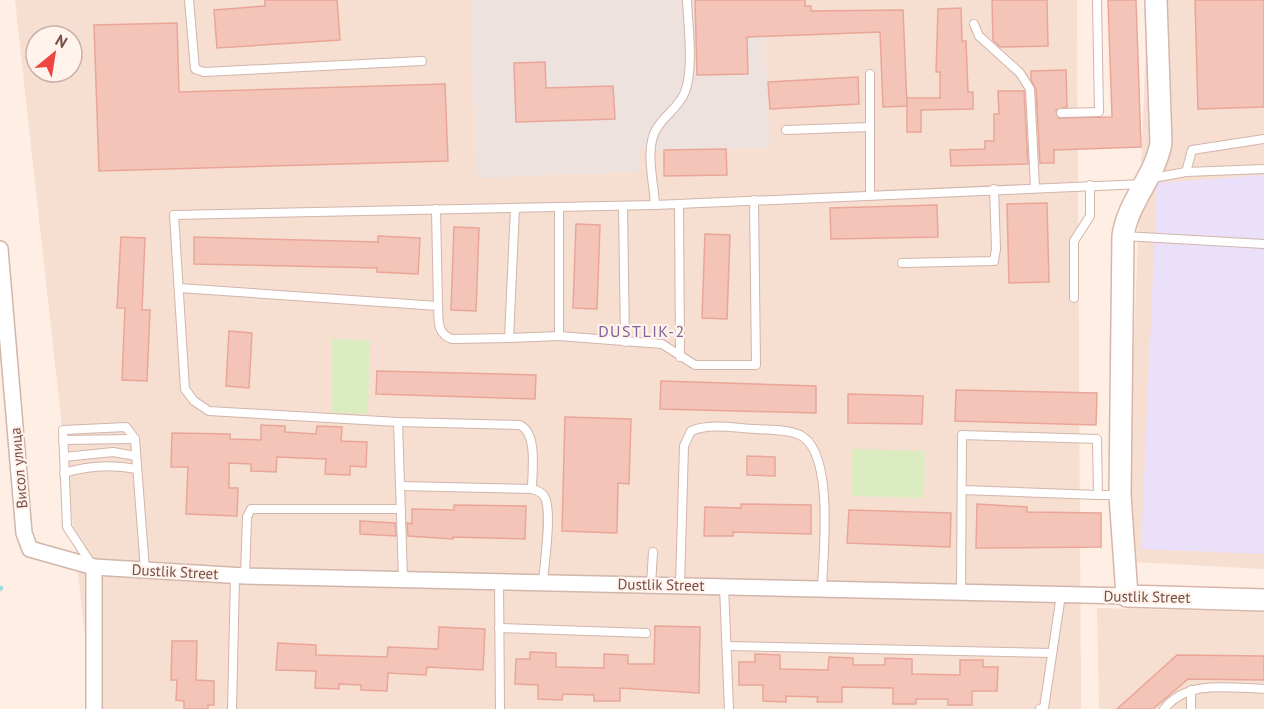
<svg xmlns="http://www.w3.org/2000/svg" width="1264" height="709" font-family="'PT Sans',sans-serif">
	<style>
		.residential { fill: #f6ded1; fill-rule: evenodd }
		.industrial { fill: #ede2de }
		.education { fill: #ebe0fa }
		.green { fill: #dbecc0 }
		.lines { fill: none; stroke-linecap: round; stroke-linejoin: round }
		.stream { stroke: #9bdbd8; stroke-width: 4.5 }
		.building { fill: #f5c4b9; stroke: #e9a698; stroke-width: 1.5 }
		.lane-casing { stroke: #d2b5ab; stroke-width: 10 }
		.street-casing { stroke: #d2b5ab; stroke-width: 18 }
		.secondary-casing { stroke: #d8b5aa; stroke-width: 24 }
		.lane { stroke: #fff; stroke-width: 8 }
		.street { stroke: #fff; stroke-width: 15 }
		.secondary { stroke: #fff; stroke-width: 21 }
		.labels { text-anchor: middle; stroke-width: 4.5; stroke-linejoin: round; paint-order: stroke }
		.street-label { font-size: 15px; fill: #774f47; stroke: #fff3eb }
		.neighbourhood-label { font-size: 16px; letter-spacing: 1.5px; fill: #7d629c; stroke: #fff3eb }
	</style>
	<rect width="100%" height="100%" fill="#feeee3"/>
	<!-- residential -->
	<g class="residential">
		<path d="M15 0H1077L1081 709H93ZM36 36H72V72H36Z"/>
		<polygon points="1148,0 1264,0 1264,569 1134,562 1128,481"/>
		<polygon points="1097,608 1264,612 1264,709 1099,709"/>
	</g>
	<!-- industrial -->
	<polygon class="industrial" points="470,0 763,0 770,148 727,149 727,175 664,176 664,150 639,149 639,172 477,178"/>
	<!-- education -->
	<polygon class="education" points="1264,175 1264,554 1141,549 1157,183"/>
	<!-- green -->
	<g class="green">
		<polygon points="332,339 370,340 368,414 331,413"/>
		<polygon points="852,449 925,451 924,498 851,496"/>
	</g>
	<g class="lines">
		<!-- stream -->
		<polyline class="stream" points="0,589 1,588"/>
	</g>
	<!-- building -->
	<g class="building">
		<polygon points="265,0 337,0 340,40 217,48 214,10 265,6"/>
		<polygon points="695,0 805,0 805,6 811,6 811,11 903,10 907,106 883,107 880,32 747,37 748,74 697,75"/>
		<polygon points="992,0 1047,0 1048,46 1000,47 993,40"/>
		<polygon points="1108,0 1136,0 1141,147 1054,150 1054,163 1040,163 1036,89 1031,80 1031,71 1066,70 1067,107 1056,110 1058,118 1112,117"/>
		<polygon points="1195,0 1264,0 1264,107 1198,109"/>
		<polygon points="961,8 962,41 966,41 968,92 973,92 973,109 921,110 921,132 907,132 907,98 940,98 940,72 936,72 938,9"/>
		<polygon points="177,23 179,92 445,84 448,161 99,171 94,25"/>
		<polygon points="545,62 546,88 613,86 615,119 516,122 514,63"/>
		<polygon points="858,77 859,104 770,109 768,82"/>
		<polygon points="998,91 1024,91 1028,164 951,166 950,150 985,149 985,141 994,141 994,114 999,114"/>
		<polygon points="726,149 727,175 664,176 664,150"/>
		<polygon points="1047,203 1049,282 1009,283 1007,204"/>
		<polygon points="937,205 938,237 831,239 830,208"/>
		<polygon points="576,224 600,225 597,309 573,308"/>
		<polygon points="454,227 479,228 476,311 451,310"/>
		<polygon points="705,234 730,235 727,319 702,318"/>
		<polygon points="378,236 420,238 418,274 377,272 377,268 194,264 194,237 378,242"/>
		<polygon points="121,237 145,238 142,310 150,310 147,381 122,380 125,308 117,308"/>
		<polygon points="229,331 252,333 249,388 226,386"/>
		<polygon points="377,371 536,375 535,399 376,394"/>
		<polygon points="661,381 816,386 816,413 660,409"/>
		<polygon points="956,390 1097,393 1096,425 955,421"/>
		<polygon points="848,394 923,396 922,424 848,423"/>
		<polygon points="565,417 631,419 629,484 618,483 617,533 562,531"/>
		<polygon points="261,425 285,426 285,432 316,434 317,426 342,427 341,441 367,442 366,467 350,466 350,475 325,474 326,459 277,457 276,472 251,471 251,464 229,463 229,488 238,488 237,516 186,514 188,467 171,467 172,433 230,434 230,439 261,440"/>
		<polygon points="747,456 775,457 775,476 747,475"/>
		<polygon points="741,504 811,505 811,534 733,532 733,536 704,536 705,507 741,508"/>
		<polygon points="977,504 1027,507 1027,512 1101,513 1101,547 976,548"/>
		<polygon points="454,505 526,506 525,539 453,537 453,539 408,536 407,523 412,524 412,509 454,510"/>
		<polygon points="849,510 951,513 950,547 847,543"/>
		<polygon points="360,521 395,523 396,536 360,534"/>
		<polygon points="655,626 700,627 699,693 620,688 620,701 594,701 594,695 563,694 562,700 538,699 538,685 515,684 516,659 530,659 530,652 556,653 556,667 604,668 604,654 628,655 628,664 654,664"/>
		<polygon points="439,627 485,629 483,670 427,667 426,675 388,673 387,691 361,690 361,685 339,684 339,689 315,688 316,671 276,670 278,643 316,645 316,655 387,657 388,647 438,649"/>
		<polygon points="172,641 197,641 196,680 214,681 214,705 208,705 208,709 184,709 184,701 176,700 177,680 171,680"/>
		<polygon points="755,654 780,655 780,669 828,670 829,657 853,658 853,665 885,665 885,658 912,659 912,674 960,675 960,660 983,660 983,667 998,667 997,691 972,691 972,705 948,705 948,699 916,699 916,704 893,704 893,688 842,687 842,702 817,702 818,697 786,696 786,702 763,701 763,685 739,685 739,662 755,662"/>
		<polygon points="1177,655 1264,656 1264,680 1188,679 1153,709 1117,709"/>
	</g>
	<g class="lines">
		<!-- lane casing -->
		<g class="lane-casing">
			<g id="lane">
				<polyline points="189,0 195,69 204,72 422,61"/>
				<polyline points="974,24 979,36 1020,73 1030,89 1035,187"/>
				<polyline points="1061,113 1099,112 1097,0"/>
				<polyline points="786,130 870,127"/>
				<polyline points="1186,172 1192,150 1264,139"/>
				<polyline points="1153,178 1186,172 1264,169"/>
				<polyline points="870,195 870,74"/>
				<polyline points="679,204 680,357"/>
				<path d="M655 205C654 182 644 148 657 128 665 115 679 107 685 92 694 68 688 26 687 0"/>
				<polyline points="623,206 625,342"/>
				<polyline points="1124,236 1264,244"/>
				<polyline points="902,263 994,261 996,249 994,189"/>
				<polyline points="179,288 438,306 436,209"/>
				<polyline points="1074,298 1074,241 1090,216 1090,185"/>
				<path d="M438 306C439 321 436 333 452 339L509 338 515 208"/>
				<polyline points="559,336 559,207"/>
				<polyline points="509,338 559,336 662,344 695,365 756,365 754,200"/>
				<path d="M398 422 520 425C538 434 532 471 532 489"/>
				<polyline points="63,440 135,439"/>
				<polyline points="64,457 113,452 136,456"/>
				<path d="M64 473C89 465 111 464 137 469"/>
				<path d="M400 486 532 489C536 490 541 492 544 496 553 509 544 565 543 582"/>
				<polyline points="962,490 1098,495"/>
				<polyline points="92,565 67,527 63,430 126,427 135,439 145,570"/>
				<polyline points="245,576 247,517 251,509 401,509"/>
				<polyline points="403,579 398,422 209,411 194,401 185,389 174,215 655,205 1143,184"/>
				<polyline points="499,581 500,709"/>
				<polyline points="651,585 653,552"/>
				<path d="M680 585 684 446 691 431C710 423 734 428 755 429 769 430 787 429 800 435 835 452 823 555 822 589"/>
				<polyline points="724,586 729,709"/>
				<polyline points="961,592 962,435 1097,439 1098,495 1118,495"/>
				<polyline points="499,628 646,633"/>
				<polyline points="727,646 1052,653"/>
				<polyline points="232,709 235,576"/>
				<polyline points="1040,709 1044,708 1061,595"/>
				<path d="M1164 709C1187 679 1231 688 1264 689"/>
				<polyline points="1191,709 1191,690"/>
			</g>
		</g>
		<!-- street casing -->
		<g class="street-casing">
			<g id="street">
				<polyline points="0,249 24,533 30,549 94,567 245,576 1127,596"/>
				<polyline points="94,567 94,709"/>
			</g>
		</g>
		<!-- secondary casing -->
		<g class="secondary-casing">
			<path id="secondary" d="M1156 0 1161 143C1155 177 1128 201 1123 236L1120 495 1127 596 1264 600"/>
		</g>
		<!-- lane -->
		<use href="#lane" class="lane"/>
		<!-- street -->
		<use href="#street" class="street"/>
		<!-- secondary -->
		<use href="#secondary" class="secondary"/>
	</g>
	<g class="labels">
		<!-- street labels -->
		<g class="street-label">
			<text transform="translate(19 468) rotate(-95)" y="5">Висол улица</text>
			<text transform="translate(175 572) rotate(3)" y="5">Dustlik Street</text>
			<text transform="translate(661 585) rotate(1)" y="5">Dustlik Street</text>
			<text transform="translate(1147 597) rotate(1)" y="5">Dustlik Street</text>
		</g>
		<!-- neighbourhood labels -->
		<g class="neighbourhood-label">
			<text x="642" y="337">DUSTLIK-2</text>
		</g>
	</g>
	<!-- north arrow -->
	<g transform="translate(54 54) rotate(30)"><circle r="28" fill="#fff3eb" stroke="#c9b1a9" stroke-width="1.5"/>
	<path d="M0-4.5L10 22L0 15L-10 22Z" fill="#f04440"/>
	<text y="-9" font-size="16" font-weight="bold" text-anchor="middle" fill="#774f47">N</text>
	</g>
</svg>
